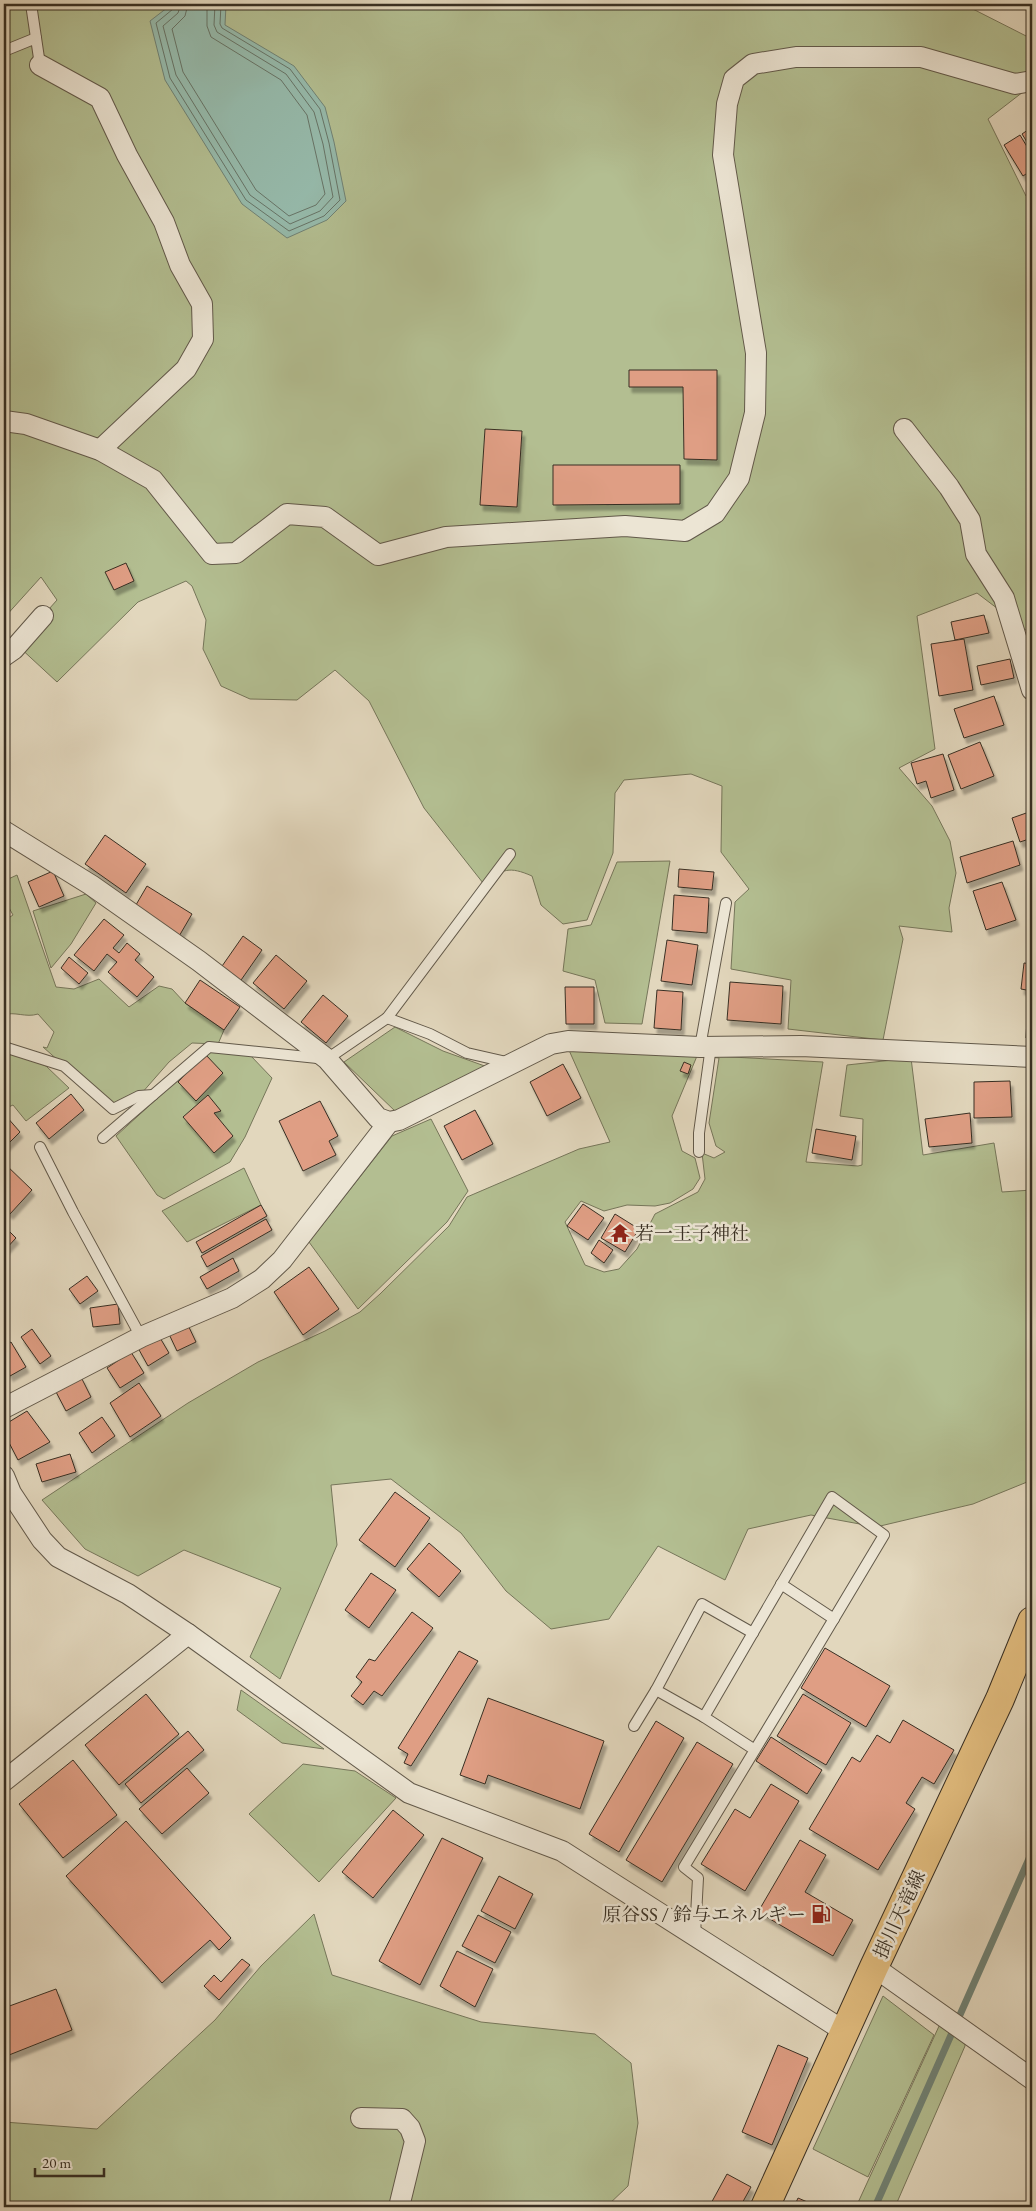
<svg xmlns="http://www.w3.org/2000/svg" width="1036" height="2211" font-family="'EB Garamond','Noto Serif JP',serif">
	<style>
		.green { fill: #b3be91; stroke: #76765a; fill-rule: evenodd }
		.water { fill: #96baab; stroke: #708275 }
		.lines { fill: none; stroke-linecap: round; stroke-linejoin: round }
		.shore { stroke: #677467; stroke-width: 1 }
		.stream { stroke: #708275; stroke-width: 7 }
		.building { fill: #df9e84; stroke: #382f23; filter: url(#shadow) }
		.service-casing { stroke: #62594a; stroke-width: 12 }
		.minor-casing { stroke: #62594a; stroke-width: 22 }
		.primary-casing { stroke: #382f23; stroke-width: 30 }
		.service { stroke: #ece5d4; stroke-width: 10 }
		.minor { stroke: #ece5d4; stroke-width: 20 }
		.primary { stroke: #e1bc7e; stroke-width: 28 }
		.labels { text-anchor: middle; stroke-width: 5; stroke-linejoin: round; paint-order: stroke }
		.poi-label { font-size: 19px; fill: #382f23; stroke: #ece5d4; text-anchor: start }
		.street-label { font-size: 19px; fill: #382f23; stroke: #ece5d4 }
	</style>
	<defs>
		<filter id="shadow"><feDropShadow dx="3" dy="5.5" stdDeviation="1" flood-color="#0004"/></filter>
	</defs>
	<rect width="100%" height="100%" fill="#e2d7bd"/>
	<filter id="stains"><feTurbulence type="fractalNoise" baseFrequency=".004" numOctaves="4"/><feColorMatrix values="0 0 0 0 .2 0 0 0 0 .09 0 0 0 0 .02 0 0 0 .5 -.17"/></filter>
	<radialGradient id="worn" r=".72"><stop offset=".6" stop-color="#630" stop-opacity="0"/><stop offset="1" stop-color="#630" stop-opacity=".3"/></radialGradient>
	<!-- green -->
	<g class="green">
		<path d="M4 4H963L1032 39V85L988 119 1026 196 1032 192V650L1027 631 977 593 917 616 935 749 899 768 932 806 950 841 956 873 949 908 952 932 899 926 903 939 883 1040 788 1029 791 980 731 969 735 902 749 889 721 852 722 786 691 774 624 780 615 793 613 853 587 920 563 924 541 905 532 876C509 866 503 869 483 883L424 808 369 701 335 670 297 700 250 699 221 686 203 649 206 620 192 586 186 581 138 602 57 682 17 645 57 600 41 577 4 618Z"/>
		<polygon points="670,861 642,1024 605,1023 595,980 563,971 568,929 591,925 617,862"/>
		<path d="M17 875 56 987 74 989 99 979 129 1007 159 986 172 989 185 1003 224 1030 218 1044 192 1043 169 1062 134 1102 113 1109 43 1047 47 1048 54 1032 38 1014C26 1018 14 1011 4 1015V921L13 915 4 899V881Z"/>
		<polygon points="86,894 96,903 71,944 51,968 33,911"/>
		<polygon points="395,1027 443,1051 493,1069 396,1112 344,1062"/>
		<polygon points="209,1047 250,1055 272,1078 245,1137 230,1162 164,1199 157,1195 116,1136 196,1063"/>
		<path d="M568 1048 823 1062 806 1162 858 1166 862 1165 863 1119 840 1116 847 1065 911 1058 923 1155 994 1143 1002 1192 1032 1190V1480L973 1504 876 1527 811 1515 748 1529 725 1580 658 1546 609 1619 551 1629 506 1591 461 1533 391 1479 331 1485 337 1545 280 1679 250 1657 281 1588 184 1550 138 1576 85 1549 42 1500 188 1403 258 1362 325 1331 360 1312 380 1294 449 1226 467 1197 579 1149 610 1142ZM697 1056 719 1058 709 1123 716 1146 725 1152 714 1158 702 1153 705 1179 698 1192 655 1214 637 1249 619 1269 604 1272 585 1265 565 1222 581 1201 604 1211 627 1205 655 1206 670 1203 693 1189 700 1178 695 1158 682 1151 672 1116Z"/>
		<polygon points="4,1049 46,1066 69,1088 26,1121 13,1105 4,1109"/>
		<polygon points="431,1119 468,1191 447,1222 358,1309 309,1242 392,1136"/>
		<polygon points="244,1168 261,1205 187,1242 162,1211"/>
		<polygon points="241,1690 324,1749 282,1743 237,1710"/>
		<polygon points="303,1764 355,1771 396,1798 319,1882 249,1814"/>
		<polygon points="314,1914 332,1975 481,2022 595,2034 631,2063 638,2123 628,2186 606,2207 4,2207 4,2122 97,2129 215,2020 261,1966"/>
		<polygon points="883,1996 934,2035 868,2177 813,2149"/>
		<polygon points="940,2024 965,2040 965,2046 895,2207 856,2207"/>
	</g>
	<!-- water -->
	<polygon class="water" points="172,4 226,5 225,25 294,66 325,107 334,142 346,201 327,220 287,238 242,204 165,80 150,21"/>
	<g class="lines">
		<!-- shore -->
		<g class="shore">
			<polyline points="175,4 173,9 156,23 170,78 246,200 289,231 324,216 340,200 329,143 320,109 290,69 222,28 220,24 221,4"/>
			<polyline points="181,4 178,13 163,26 176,75 250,195 290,224 320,211 333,197 323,144 314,112 286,74 217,32 214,25 215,4"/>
			<polyline points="188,4 185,16 172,29 183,72 256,190 289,216 316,205 325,194 307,115 281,80 211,37 207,26 207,4"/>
		</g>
		<!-- stream -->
		<polyline class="stream" points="875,2207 1032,1852"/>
	</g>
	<!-- building -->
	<g class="building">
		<polygon points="1032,127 1032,150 1022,134"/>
		<polygon points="1020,135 1032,155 1032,170 1023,176 1004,145"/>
		<polygon points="629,370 717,370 717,460 684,459 683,387 629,387"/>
		<polygon points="485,429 522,431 517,507 480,505"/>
		<polygon points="553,465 680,465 680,504 553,505"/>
		<polygon points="126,563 134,581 114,590 105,572"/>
		<polygon points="984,615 989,633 955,640 951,622"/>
		<polygon points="964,639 973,690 939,696 931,644"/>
		<polygon points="1010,659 1014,678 981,685 977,666"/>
		<polygon points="994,696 1004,725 964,738 954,709"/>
		<polygon points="980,742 994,776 961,789 948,755"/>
		<polygon points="943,754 954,790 931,798 926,781 917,784 911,763"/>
		<polygon points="1032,811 1032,838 1020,842 1012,818"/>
		<polygon points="105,835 146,864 126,893 85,864"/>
		<polygon points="1013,841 1020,865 967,883 960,857"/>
		<polygon points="679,869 714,872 712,890 678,887"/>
		<polygon points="53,871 64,896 39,907 28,882"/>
		<polygon points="1002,882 1016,920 986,930 973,891"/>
		<polygon points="147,886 192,914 178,938 133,910"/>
		<polygon points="674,895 709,898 707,933 672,930"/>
		<polygon points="104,919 124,935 113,948 119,953 127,943 140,954 135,960 154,977 137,997 108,972 117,962 107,954 94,971 74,955"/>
		<polygon points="243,936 262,950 239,983 220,969"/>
		<polygon points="667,940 698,945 692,985 661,981"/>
		<polygon points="276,955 307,981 284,1009 253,983"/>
		<polygon points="69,957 88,973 79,984 61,968"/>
		<polygon points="1024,963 1032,964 1032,991 1021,989"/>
		<polygon points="200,980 240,1007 224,1030 185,1003"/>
		<polygon points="730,982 783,986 781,1024 727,1020"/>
		<polygon points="565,987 594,987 594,1024 566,1024"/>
		<polygon points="657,990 683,992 681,1030 654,1028"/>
		<polygon points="323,995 348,1016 326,1043 301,1022"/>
		<polygon points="1028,1000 1032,1000 1032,1039 1026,1038"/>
		<polygon points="205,1054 223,1073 196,1101 178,1082"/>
		<polygon points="684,1062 691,1065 688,1074 680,1071"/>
		<polygon points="563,1064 581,1098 547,1116 530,1082"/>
		<polygon points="1010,1081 1012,1117 974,1118 974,1082"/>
		<polygon points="71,1094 84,1110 49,1139 36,1123"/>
		<polygon points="208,1095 221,1111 214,1113 233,1136 214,1153 183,1117"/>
		<polygon points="320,1101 338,1136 329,1141 336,1155 303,1171 279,1121"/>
		<polygon points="475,1110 493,1144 462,1160 444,1126"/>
		<polygon points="970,1113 972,1143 929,1147 925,1119"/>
		<polygon points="6,1116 20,1132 4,1148 4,1118"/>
		<polygon points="816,1129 856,1136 852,1160 812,1153"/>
		<polygon points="4,1163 32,1190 10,1214 4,1209"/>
		<polygon points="583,1204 604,1218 588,1240 567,1226"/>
		<polygon points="261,1205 267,1216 202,1253 196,1242"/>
		<polygon points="615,1214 639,1229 625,1252 601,1238"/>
		<polygon points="266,1219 272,1230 207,1267 201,1256"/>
		<polygon points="4,1226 16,1238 4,1251"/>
		<polygon points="599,1240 613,1250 604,1263 591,1253"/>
		<polygon points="233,1258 239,1271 207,1289 200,1277"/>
		<polygon points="309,1267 339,1309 303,1335 274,1292"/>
		<polygon points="87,1276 98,1291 80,1304 69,1289"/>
		<polygon points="118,1304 120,1324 93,1327 90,1308"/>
		<polygon points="187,1323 196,1342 177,1351 168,1332"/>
		<polygon points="32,1329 51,1356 40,1364 21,1337"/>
		<polygon points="159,1336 169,1353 148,1366 138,1348"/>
		<polygon points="11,1342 26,1367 10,1376 4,1365 4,1346"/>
		<polygon points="131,1352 144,1373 120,1388 107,1368"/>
		<polygon points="81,1377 91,1397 66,1411 55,1390"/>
		<polygon points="139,1383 161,1416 130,1437 110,1403"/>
		<polygon points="27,1411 50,1442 18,1460 4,1433 4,1425"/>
		<polygon points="102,1417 115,1436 92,1453 79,1433"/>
		<polygon points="70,1454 76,1472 42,1482 36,1464"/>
		<polygon points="395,1492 430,1518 395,1567 359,1540"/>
		<polygon points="429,1543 461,1571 439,1597 407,1569"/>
		<polygon points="371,1573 396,1590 369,1628 345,1610"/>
		<polygon points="412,1612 433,1628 382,1696 374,1691 363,1705 351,1696 362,1682 356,1677 369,1659 375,1661"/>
		<polygon points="825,1648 890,1686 866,1727 801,1688"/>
		<polygon points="459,1651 478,1661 411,1766 404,1763 408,1754 398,1748"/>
		<polygon points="146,1694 179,1734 119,1785 85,1745"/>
		<polygon points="803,1694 851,1723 826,1765 777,1736"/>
		<polygon points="488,1698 604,1741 580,1809 488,1775 485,1784 460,1775"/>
		<polygon points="903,1720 954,1750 934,1784 922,1777 906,1803 915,1809 878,1870 809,1829 852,1757 860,1762 877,1735 890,1743"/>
		<polygon points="656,1721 684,1738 619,1852 589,1834"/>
		<polygon points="188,1731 204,1750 141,1803 125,1784"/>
		<polygon points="771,1737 822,1770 807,1794 756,1761"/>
		<polygon points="697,1742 733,1764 662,1882 626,1860"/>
		<polygon points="73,1760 117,1815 63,1858 19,1804"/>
		<polygon points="187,1768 209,1793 162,1834 139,1809"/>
		<polygon points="771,1784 799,1801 745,1891 701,1864 735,1809 750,1818"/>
		<polygon points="393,1810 424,1835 373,1898 342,1872"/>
		<polygon points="126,1821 231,1938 219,1950 210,1940 162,1983 66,1876"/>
		<polygon points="442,1838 483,1858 420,1985 379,1961"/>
		<polygon points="800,1840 826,1855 805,1892 853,1920 833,1956 758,1912"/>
		<polygon points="499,1876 533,1894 515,1929 481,1911"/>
		<polygon points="478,1915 511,1932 495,1963 462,1946"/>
		<polygon points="457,1951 493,1969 475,2007 440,1986"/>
		<polygon points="242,1959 250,1965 219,2000 204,1986 214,1975 221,1982"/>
		<polygon points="56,1989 72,2030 4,2057 4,2008"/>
		<polygon points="778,2045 808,2058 772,2145 742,2132"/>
		<polygon points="727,2174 751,2187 740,2207 709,2207"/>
		<polygon points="798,2198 819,2207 794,2207"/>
	</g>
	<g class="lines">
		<!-- service casing -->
		<g class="service-casing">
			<g id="service">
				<polyline points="31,4 40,65"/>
				<polyline points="4,51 36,38"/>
				<polyline points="387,1018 430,1034 467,1053 510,1063"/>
				<polyline points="4,1047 64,1066 113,1109 139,1096 153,1095"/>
				<polyline points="700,1047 726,903"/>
				<polyline points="103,1138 209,1047 327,1059 387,1018 510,854"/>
				<polyline points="40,1147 73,1212 141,1337"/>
				<polyline points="699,1152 699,1133 711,1046"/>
				<polyline points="781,1584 834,1619"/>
				<polyline points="704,1717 656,1690 702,1604 753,1633"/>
				<polyline points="634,1726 656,1690"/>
				<path d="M695 1935 698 1878 684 1867C751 1757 818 1646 884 1535L832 1497 704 1717 755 1750"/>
			</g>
		</g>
		<!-- minor casing -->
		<g class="minor-casing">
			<g id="minor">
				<polyline points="40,65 100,98 127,155 164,222 180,265 202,304 203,339 186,369 100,450"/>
				<polyline points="4,421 26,424 100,450 153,480 212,554 236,553 287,514 325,517 378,555 446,537 625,526 685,531 715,513 739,478 755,413 756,353 723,155 727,104 734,79 753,64 796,57 921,57 1015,84 1032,81"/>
				<polyline points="904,429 949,487 970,520 976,554 1004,598 1032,690"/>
				<polyline points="4,656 14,649 43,616"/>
				<polyline points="4,831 91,885 199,961 327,1059 378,1118 389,1122 399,1120 551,1044 568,1041 700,1047 801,1046 1032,1057"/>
				<polyline points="4,1408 141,1337 232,1298 262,1279 282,1260 389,1122"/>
				<polyline points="4,1476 11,1493 42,1540 58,1557 128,1594 188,1634 409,1793 562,1851 833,2024 845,2030"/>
				<polyline points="4,1781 188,1634"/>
				<polyline points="874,1967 1032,2079"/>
				<polyline points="361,2118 402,2119 410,2128 415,2141 399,2207"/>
			</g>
		</g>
		<!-- primary casing -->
		<g class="primary-casing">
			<polyline id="primary" points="765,2207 874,1967 1000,1699 1032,1621"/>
		</g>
		<!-- service -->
		<use href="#service" class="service"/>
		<!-- minor -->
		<use href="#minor" class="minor"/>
		<!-- primary -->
		<use href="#primary" class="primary"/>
	</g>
	<!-- icons -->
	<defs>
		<g id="temple-bare" transform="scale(1.5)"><path d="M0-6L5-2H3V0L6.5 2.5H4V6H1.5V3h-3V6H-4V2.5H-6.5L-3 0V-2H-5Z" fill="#8f2418" stroke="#ece5d4" stroke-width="2.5" paint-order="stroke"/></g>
		<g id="fuel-bare" transform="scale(1.5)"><path d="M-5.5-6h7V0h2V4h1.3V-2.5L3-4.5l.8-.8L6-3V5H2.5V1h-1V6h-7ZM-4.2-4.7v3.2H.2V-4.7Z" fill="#8f2418" stroke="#ece5d4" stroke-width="2.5" paint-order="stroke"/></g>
	</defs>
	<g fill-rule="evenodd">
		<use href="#temple-bare" x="620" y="1233"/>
		<use href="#fuel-bare" x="821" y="1914"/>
	</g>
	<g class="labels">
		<!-- poi labels -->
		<g class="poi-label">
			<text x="635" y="1240">若一王子神社</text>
			<text x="806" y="1921" text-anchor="end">原谷SS / 鈴与エネルギー</text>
		</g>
		<!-- street labels -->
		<g class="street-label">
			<text transform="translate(899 1914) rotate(-65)" y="7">掛川天竜線</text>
		</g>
	</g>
	<!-- margin -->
	<rect width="1036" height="2211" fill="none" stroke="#e2d7bd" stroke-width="20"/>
	<rect x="5" y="5" width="1026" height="2201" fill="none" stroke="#382f23" stroke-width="2.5"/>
	<rect x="10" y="10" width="1016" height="2191" fill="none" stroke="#382f23"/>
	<!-- scale -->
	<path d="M35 2168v8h69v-8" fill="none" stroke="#382f23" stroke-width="2.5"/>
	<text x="42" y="2168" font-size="15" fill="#382f23" stroke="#ece5d4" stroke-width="4" paint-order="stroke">20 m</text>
	<rect width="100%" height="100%" filter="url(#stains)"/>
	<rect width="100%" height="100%" fill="url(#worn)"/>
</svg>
